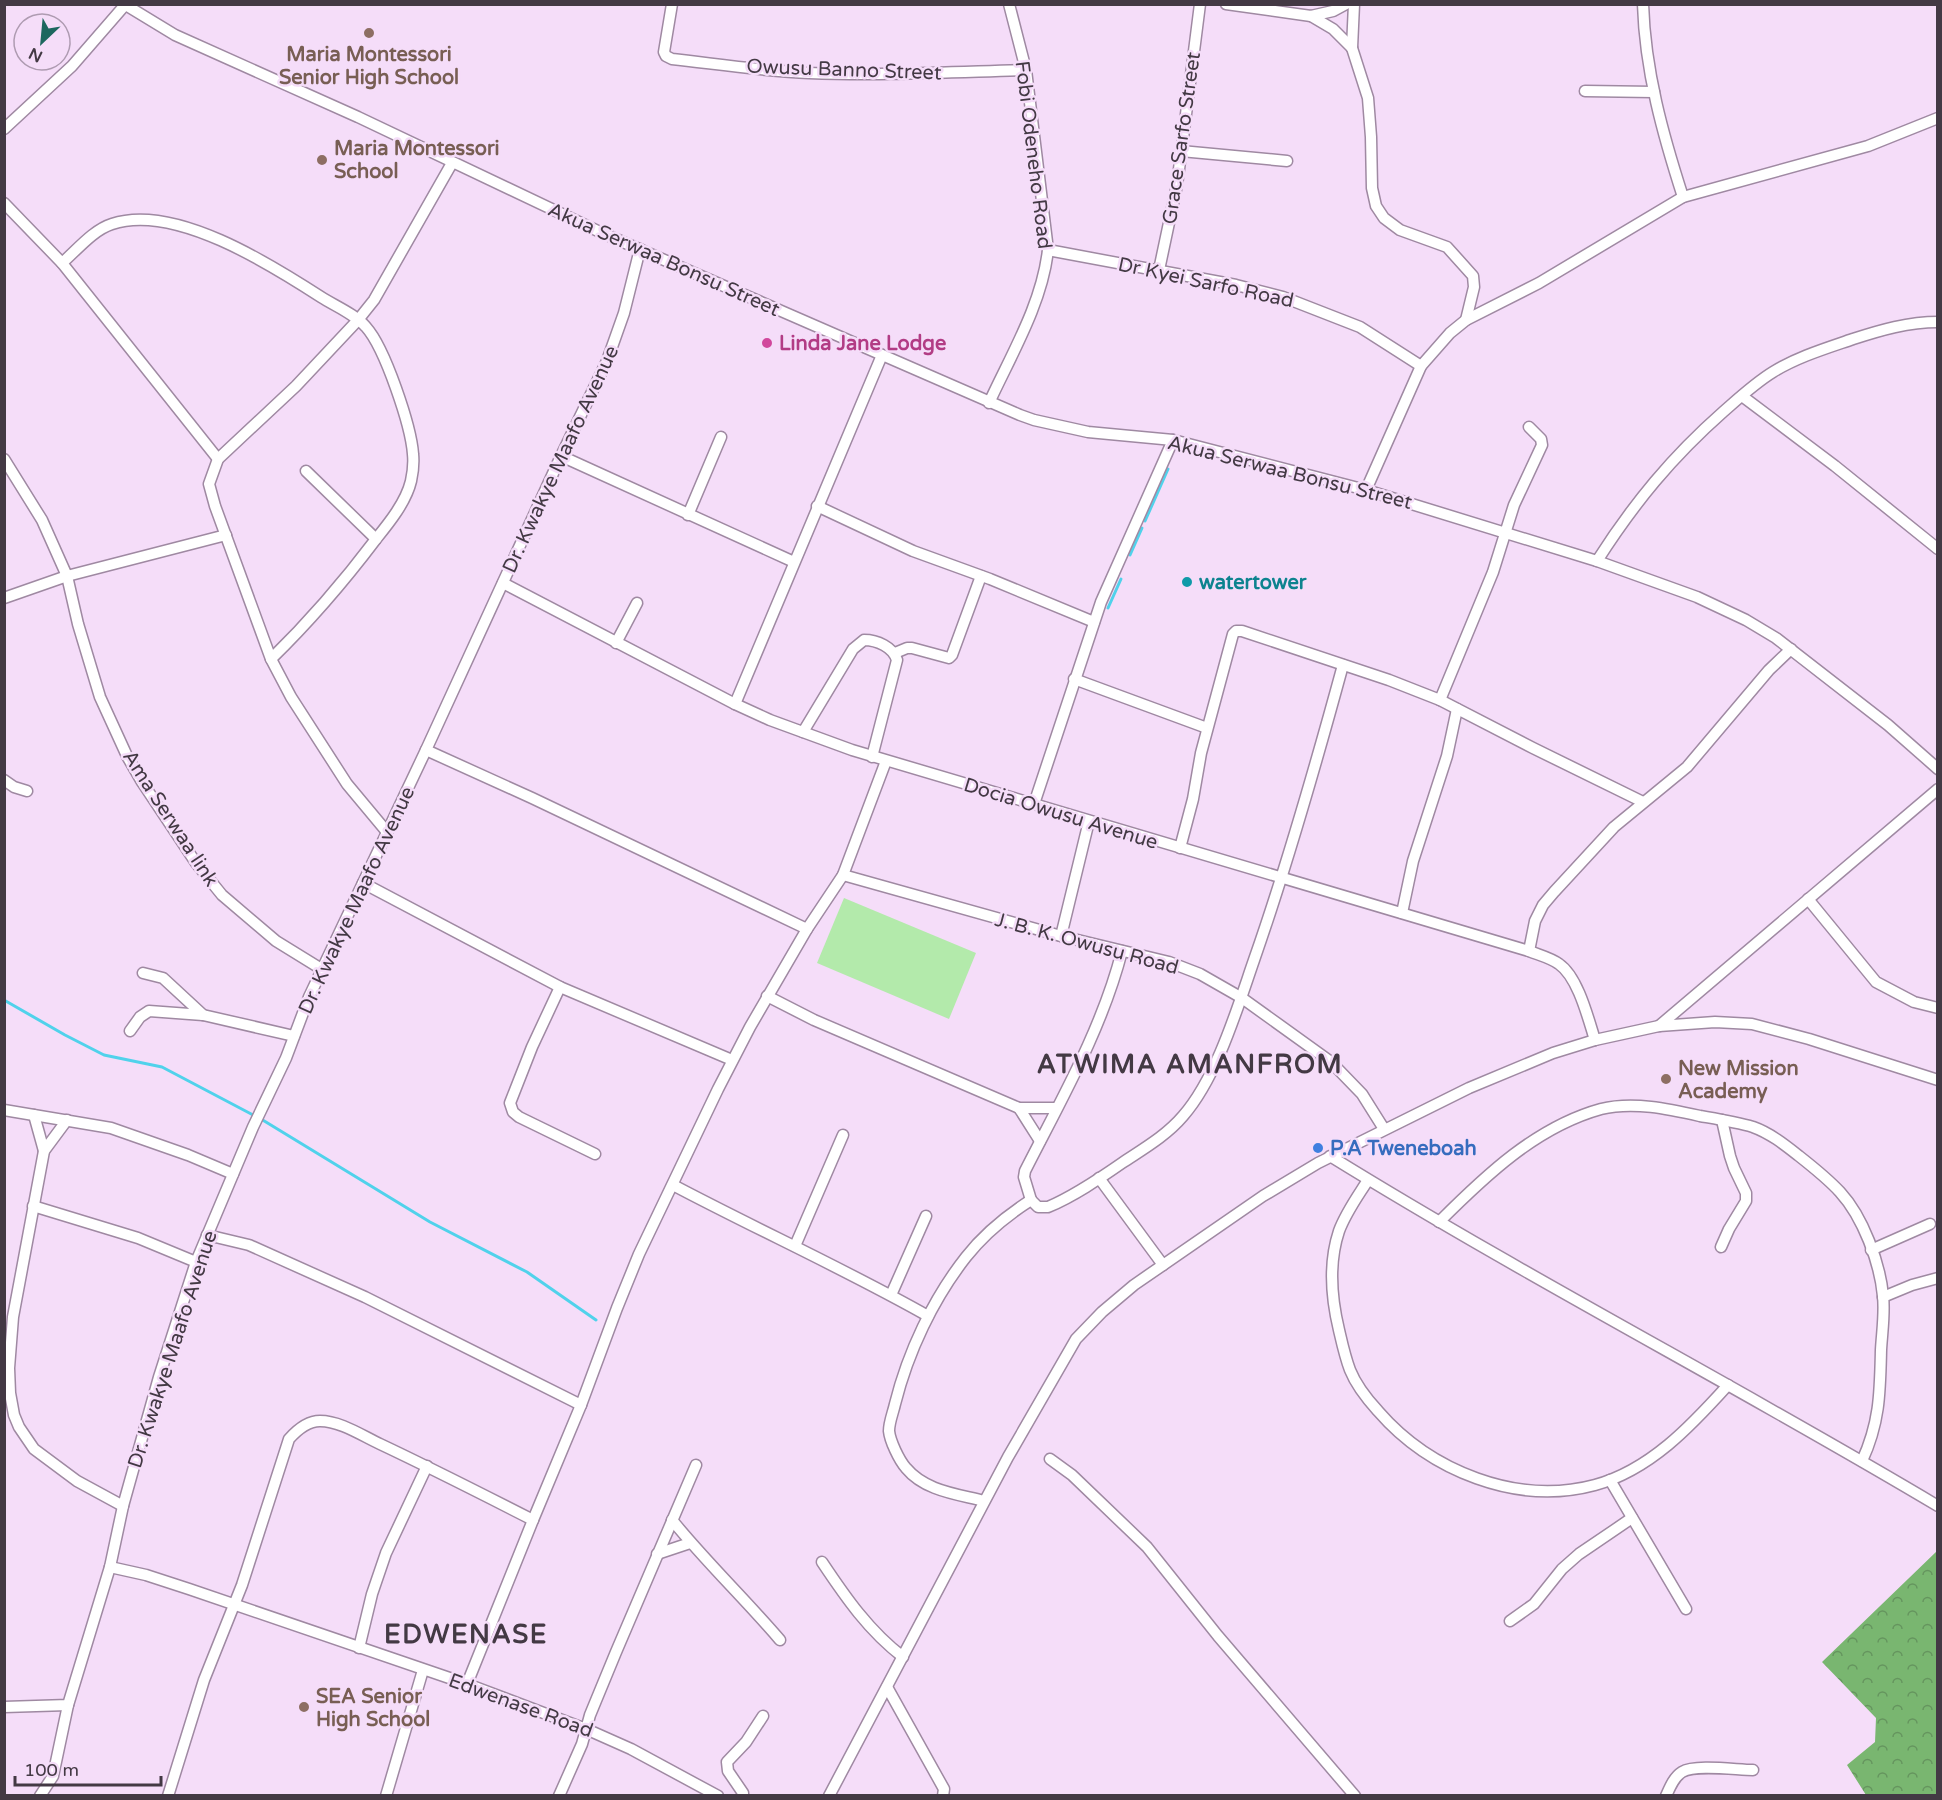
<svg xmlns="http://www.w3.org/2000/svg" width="1942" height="1800" font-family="'Varela Round',sans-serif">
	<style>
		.forest { fill: url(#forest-crowns) }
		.garden { fill: #b3eaab }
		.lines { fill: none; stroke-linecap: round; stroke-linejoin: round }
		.stream { stroke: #50d2eb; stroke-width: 3 }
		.minor-casing { stroke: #9f89a2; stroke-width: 13 }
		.minor { stroke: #fff; stroke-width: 10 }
		.education-dot { fill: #8d6e63; stroke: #f5ddf9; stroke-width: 2 }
		.hotel-dot { fill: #d1479c; stroke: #f5ddf9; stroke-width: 2 }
		.culture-dot { fill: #0f9aa8; stroke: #f5ddf9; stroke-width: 2 }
		.shop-dot { fill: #3f7fe0; stroke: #f5ddf9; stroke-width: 2 }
		.labels { text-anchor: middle; stroke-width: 5; stroke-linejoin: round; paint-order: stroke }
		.education-label { font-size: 20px; font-weight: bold; fill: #785e54; stroke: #f5ddf9; text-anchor: start }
		.street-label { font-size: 20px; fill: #433944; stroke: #f5ddf9 }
		.hotel-label { font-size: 20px; font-weight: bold; fill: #b23c85; stroke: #f5ddf9; text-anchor: start }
		.culture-label { font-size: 20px; font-weight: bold; fill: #0d838f; stroke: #f5ddf9; text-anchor: start }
		.shop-label { font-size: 20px; font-weight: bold; fill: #366cbe; stroke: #f5ddf9; text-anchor: start }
		.district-label { font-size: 26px; font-weight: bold; letter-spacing: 1.5px; fill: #433944; stroke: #f5ddf9 }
	</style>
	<defs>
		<pattern id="forest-crowns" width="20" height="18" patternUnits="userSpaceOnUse" patternTransform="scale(1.5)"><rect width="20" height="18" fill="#79b670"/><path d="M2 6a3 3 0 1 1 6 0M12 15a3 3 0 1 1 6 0" fill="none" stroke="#65955e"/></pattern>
	</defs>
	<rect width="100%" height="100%" fill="#f5ddf9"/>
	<!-- forest -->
	<polygon class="forest" points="1937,1551 1937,1795 1866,1795 1847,1765 1875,1742 1876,1718 1822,1662"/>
	<!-- garden -->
	<polygon class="garden" points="844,898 976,953 949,1019 817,963"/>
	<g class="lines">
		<!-- stream -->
		<g class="stream">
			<polyline points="1145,521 1168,469"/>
			<polyline points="1130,555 1142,528"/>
			<polyline points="1108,608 1121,579"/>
			<polyline points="4,1000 65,1035 104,1055 162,1067 255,1116"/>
			<polyline points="261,1119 430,1222 527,1272 596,1320"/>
		</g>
		<!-- minor casing -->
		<g class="minor-casing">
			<g id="minor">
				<polyline points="124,4 175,35 358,117 600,232 1020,415 1034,420 1088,432 1173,440 1366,490 1597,561 1697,597 1746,620 1776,638 1888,725 1938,769"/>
				<path d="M672 4 664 52 666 56 672 59C717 64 763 71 809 73 881 76 954 72 1026 70"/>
				<polyline points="1226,4 1311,16 1333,11 1346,4"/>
				<polyline points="1354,4 1352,48 1368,98 1371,137 1372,188 1376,206 1384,218 1400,230 1447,247 1473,276 1474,287 1466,320"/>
				<path d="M1643 4C1645 71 1663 135 1683 197"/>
				<polyline points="1311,16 1333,29 1352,48"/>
				<polyline points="1585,91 1654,92"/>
				<polyline points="4,129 72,66 125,5"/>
				<polyline points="1181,151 1287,161"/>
				<polyline points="4,203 62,263 218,459"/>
				<polyline points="1048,250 1236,285 1283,297 1360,327 1421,366"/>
				<path d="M62 263C77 250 93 230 112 224 174 203 270 264 321 297 335 306 355 314 366 327 385 348 411 426 413 454 414 464 413 472 411 481 406 502 389 523 376 539 342 584 311 620 271 659"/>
				<polyline points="1159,270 1177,185 1200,4"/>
				<polyline points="1742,396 1835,466 1938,549"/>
				<path d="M989 403C1011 355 1042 304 1048 250L1026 70 1009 4"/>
				<polyline points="561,456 794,562"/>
				<polyline points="4,459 42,520 67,576 78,624 100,697 127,756 142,782 196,863 222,895 276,941 323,970"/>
				<polyline points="306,471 376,539"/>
				<polyline points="1366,490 1421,366 1450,333 1466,320 1539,283 1683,197 1868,146 1938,118"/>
				<polyline points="817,506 913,551 990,579 1094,622"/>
				<polyline points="688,515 721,437"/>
				<path d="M1597 561C1634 503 1672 457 1723 412 1739 398 1755 383 1773 372 1797 357 1827 348 1853 339 1881 330 1908 322 1938 322"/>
				<path d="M503 583 735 704 770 720 852 750 1529 951C1539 955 1551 958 1559 964 1578 977 1588 1018 1595 1040"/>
				<polyline points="4,598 67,576 226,535"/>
				<polyline points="616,643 637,603"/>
				<polyline points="895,653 907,648 912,648 949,658 952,655 981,576"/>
				<polyline points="1074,679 1207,728"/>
				<polyline points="1440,700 1493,572 1514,505 1542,445 1541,439 1529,427"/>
				<polyline points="735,704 882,355"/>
				<path d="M803 732 853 649 864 640C877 640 893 647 897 660L872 757"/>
				<polyline points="426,750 532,798 807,929"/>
				<polyline points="4,780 14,787 27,791"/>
				<polyline points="1034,804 1101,602 1173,440"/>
				<polyline points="387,832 347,784 291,697 271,659 215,506 209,484 218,459 296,386 358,320 374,300 452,163"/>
				<polyline points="1180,848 1193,799 1201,753 1233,634 1236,631 1242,631 1389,680 1440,700 1533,748 1643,802"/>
				<polyline points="843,875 1061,936 1169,962 1200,974 1242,998 1331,1062 1362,1094 1384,1129"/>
				<polyline points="363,883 560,987 732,1060"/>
				<polyline points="1808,899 1876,982 1914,1002 1938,1008"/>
				<polyline points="1402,913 1413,861 1447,756 1457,709"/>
				<polyline points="1061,936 1089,821"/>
				<polyline points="1529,951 1535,921 1543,905 1554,892 1614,827 1687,767 1769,670 1791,649"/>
				<polyline points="143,973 163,978 203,1015 294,1036"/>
				<polyline points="560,987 532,1047 510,1103 513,1112 519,1117 595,1154"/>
				<polyline points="767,996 814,1020 1019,1108 1056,1108"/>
				<polyline points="1659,1026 1938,789"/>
				<polyline points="130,1031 140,1017 149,1011 203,1015"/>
				<polyline points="1019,1108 1040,1141"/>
				<polyline points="4,1110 111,1128 188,1155 233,1174"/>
				<polyline points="34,1115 44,1151"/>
				<polyline points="67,1120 44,1151 13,1317 9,1368 10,1393 14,1415 19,1427 34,1449 77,1481 123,1506"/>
				<path d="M1330 1156C1529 1279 1737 1386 1938 1506"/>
				<polyline points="1099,1178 1163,1265"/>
				<path d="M1368 1180C1358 1196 1346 1212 1339 1231 1328 1264 1331 1297 1339 1330 1342 1343 1345 1357 1350 1370 1356 1385 1367 1399 1378 1411 1430 1471 1517 1506 1595 1485 1650 1470 1691 1426 1728 1385"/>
				<path d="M673 1185C758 1230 845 1269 928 1316"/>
				<path d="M1031 1200 1024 1177 1025 1171C1061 1100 1102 1029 1122 951"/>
				<polyline points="33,1206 138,1238 196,1262"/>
				<path d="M1439 1222C1485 1176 1536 1127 1601 1109 1633 1101 1669 1109 1700 1116 1717 1119 1736 1122 1753 1127 1770 1133 1785 1145 1799 1156 1813 1167 1828 1179 1840 1192 1863 1217 1880 1263 1883 1296 1885 1313 1882 1332 1881 1350 1880 1392 1880 1422 1862 1461"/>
				<polyline points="207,1235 249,1245 365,1297 581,1405"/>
				<polyline points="795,1246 843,1135"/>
				<polyline points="1721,1247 1729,1229 1746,1201 1746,1193 1734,1168 1730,1156 1722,1120"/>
				<polyline points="1871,1250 1930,1224"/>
				<polyline points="891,1295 926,1216"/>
				<polyline points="1883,1297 1912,1285 1938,1278"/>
				<polyline points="1050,1459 1072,1475 1147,1547 1218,1636 1355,1796"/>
				<polyline points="1610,1480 1686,1609"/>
				<path d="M984 1501C957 1494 925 1491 906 1468 899 1460 890 1441 889 1431 889 1422 893 1413 895 1404 908 1352 933 1299 966 1257 984 1234 1006 1216 1031 1200L1038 1207H1048C1074 1196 1099 1179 1122 1163 1143 1149 1166 1136 1183 1116 1217 1077 1237 1009 1254 960 1288 863 1316 764 1343 665"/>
				<path d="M672 1520C706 1562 745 1599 780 1640"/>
				<polyline points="657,1554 690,1543"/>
				<path d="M822 1562C846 1598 869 1631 903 1657"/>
				<polyline points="110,1567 146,1575 189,1589 467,1684 586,1729 631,1749 718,1796"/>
				<polyline points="1510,1621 1534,1604 1562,1569 1579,1554 1632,1518"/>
				<polyline points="359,1648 372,1594 386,1553 427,1466"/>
				<polyline points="467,1684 533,1520 581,1405 617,1308 639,1254 718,1089 750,1027 807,929 843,875 886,761"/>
				<polyline points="887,1687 944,1789 943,1796"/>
				<polyline points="4,1707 68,1705 110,1567 123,1506 159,1377 196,1262 253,1127 286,1058 309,997 426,750 561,456 607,361 624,313 640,249"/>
				<polyline points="40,1796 53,1776 68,1705"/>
				<path d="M168 1796 204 1680 242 1585 289 1439C297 1430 307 1421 320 1421 340 1421 361 1435 380 1444 431 1468 482 1494 533 1520"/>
				<polyline points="386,1796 423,1670"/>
				<polyline points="559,1796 582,1744 590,1715 616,1652 696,1465"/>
				<polyline points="743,1796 743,1793 728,1771 727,1762 746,1742 763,1716"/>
				<polyline points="829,1796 1008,1457 1076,1339 1102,1312 1134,1285 1263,1196 1318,1163 1469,1088 1553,1053 1595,1040 1659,1026 1715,1022 1752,1024 1809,1039 1938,1080"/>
				<path d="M1666 1796C1670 1787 1674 1777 1682 1772 1695 1764 1737 1770 1753 1770"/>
			</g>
		</g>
		<!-- minor -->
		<use href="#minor" class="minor"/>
	</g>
	<!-- markers -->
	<g class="education-dot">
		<circle cx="369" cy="33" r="6"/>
		<circle cx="322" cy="160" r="6"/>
		<circle cx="1666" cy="1079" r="6"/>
		<circle cx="304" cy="1707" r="6"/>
	</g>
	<circle class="hotel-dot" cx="767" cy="343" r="6"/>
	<circle class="culture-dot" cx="1187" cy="582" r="6"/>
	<circle class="shop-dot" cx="1318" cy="1148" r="6"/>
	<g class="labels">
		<!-- education labels -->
		<g class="education-label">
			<text x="369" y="61" text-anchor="middle">Maria Montessori<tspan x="369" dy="23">Senior High School</tspan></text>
			<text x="334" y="155">Maria Montessori<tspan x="334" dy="23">School</tspan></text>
			<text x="1678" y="1075">New Mission<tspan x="1678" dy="23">Academy</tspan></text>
			<text x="316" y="1703">SEA Senior<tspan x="316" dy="23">High School</tspan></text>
		</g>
		<!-- street labels -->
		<g class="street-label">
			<text transform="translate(844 69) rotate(2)" y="7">Owusu Banno Street</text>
			<text transform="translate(1181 138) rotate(-82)" y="7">Grace Sarfo Street</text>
			<text transform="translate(1034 155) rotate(83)" y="7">Fobi Odeneho Road</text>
			<text transform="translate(664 259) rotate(24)" y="7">Akua Serwaa Bonsu Street</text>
			<text transform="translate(1206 282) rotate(12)" y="7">Dr Kyei Sarfo Road</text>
			<text transform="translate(560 459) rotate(-65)" y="7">Dr. Kwakye Maafo Avenue</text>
			<text transform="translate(1290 472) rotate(14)" y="7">Akua Serwaa Bonsu Street</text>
			<text transform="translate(1061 813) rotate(17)" y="7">Docia Owusu Avenue</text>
			<text transform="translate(171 818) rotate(57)" y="7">Ama Serwaa link</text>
			<text transform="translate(356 900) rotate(-65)" y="7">Dr. Kwakye Maafo Avenue</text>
			<text transform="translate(1087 943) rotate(15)" y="7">J. B. K. Owusu Road</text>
			<text transform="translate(172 1349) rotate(-72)" y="7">Dr. Kwakye Maafo Avenue</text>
			<text transform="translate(521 1705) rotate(20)" y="7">Edwenase Road</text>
		</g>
		<!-- hotel labels -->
		<g class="hotel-label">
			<text x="779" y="350">Linda Jane Lodge</text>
		</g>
		<!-- culture labels -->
		<g class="culture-label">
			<text x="1199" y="589">watertower</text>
		</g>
		<!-- shop labels -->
		<g class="shop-label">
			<text x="1330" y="1155">P.A Tweneboah</text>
		</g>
		<!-- district labels -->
		<g class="district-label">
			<text x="1190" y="1073">ATWIMA AMANFROM</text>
			<text x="466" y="1643">EDWENASE</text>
		</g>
	</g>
	<!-- border -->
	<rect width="1942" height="1800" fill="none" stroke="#433944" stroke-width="12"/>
	<!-- north arrow -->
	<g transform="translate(42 42) rotate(206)"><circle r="28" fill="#f5ddf9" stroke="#ae9bb1" stroke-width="1.5"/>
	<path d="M0-4.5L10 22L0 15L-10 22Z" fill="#1d675f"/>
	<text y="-9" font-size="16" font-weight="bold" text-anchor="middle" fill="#433944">N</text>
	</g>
	<!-- scale -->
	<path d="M15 1776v9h146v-9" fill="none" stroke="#433944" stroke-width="3"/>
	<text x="24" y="1776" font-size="18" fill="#433944" stroke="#f5ddf9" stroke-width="4.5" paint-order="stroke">100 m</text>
</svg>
